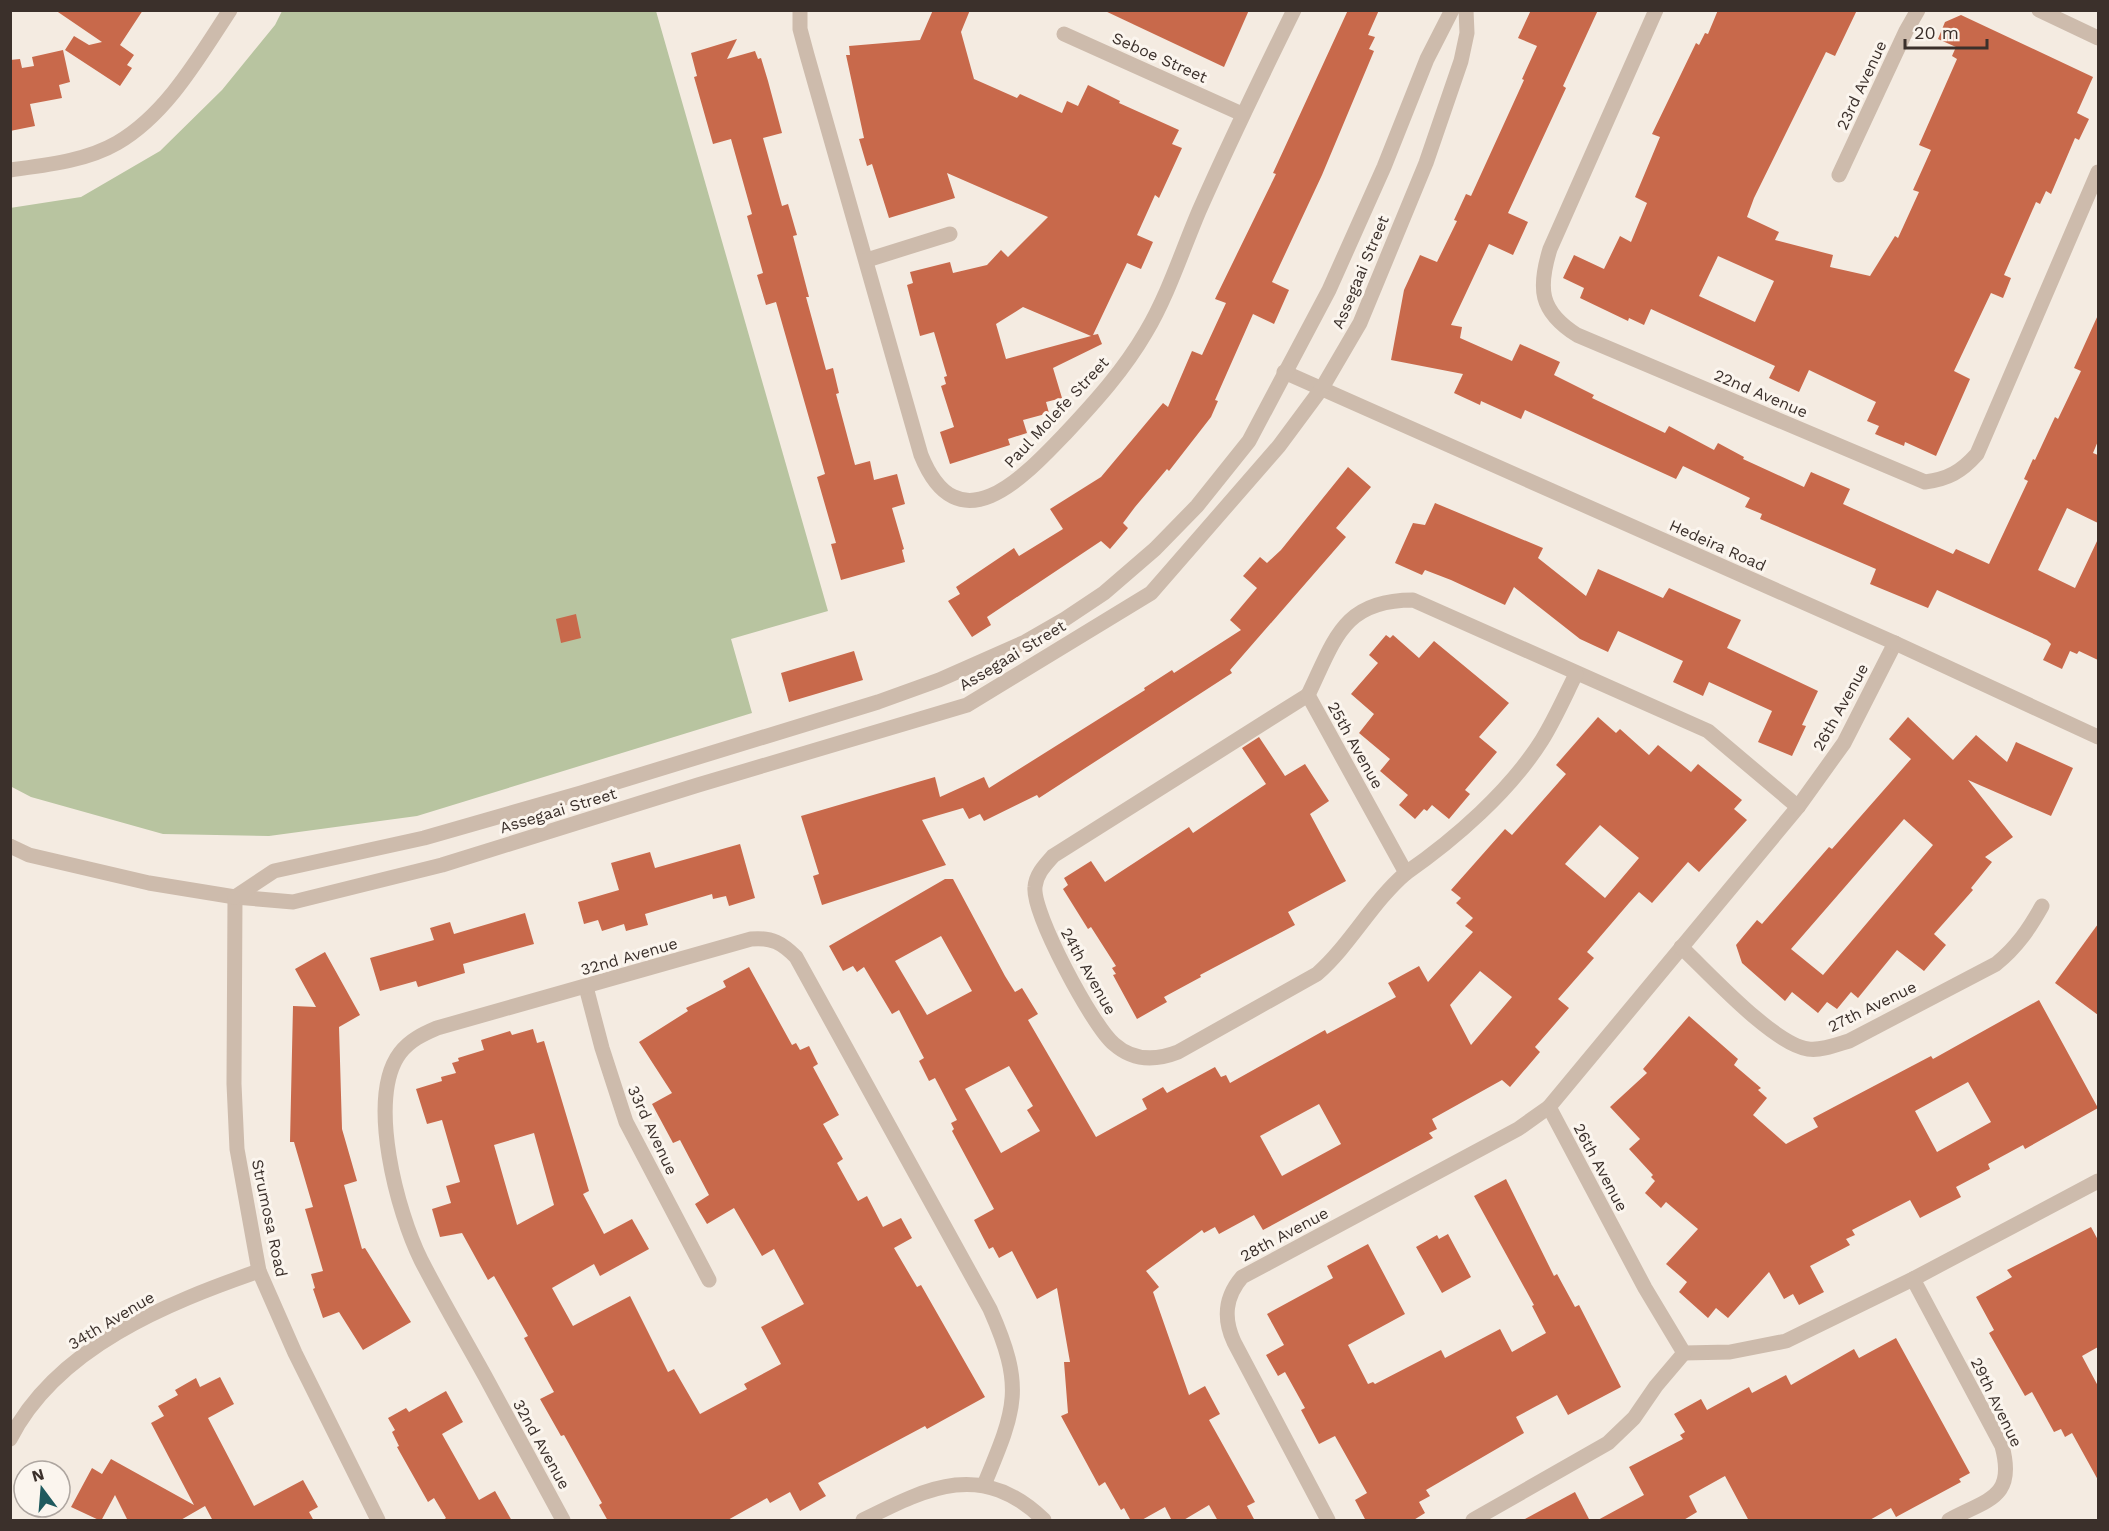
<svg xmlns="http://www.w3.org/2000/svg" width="2109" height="1531" font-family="'Work Sans',sans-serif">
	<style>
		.green { fill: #b8c4a0 }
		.building { fill: #c8694b; fill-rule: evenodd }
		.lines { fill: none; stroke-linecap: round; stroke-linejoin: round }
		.minor { stroke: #cdbbac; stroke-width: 15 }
		.tertiary { stroke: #cdbbac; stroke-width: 15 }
		.labels { text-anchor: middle; stroke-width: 6; stroke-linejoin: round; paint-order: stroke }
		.street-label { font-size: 16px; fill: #3b302b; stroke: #fbf5ee }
	</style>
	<rect width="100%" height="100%" fill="#f4ebe1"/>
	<!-- green -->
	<polygon class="green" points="282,11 656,11 828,611 731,639 752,713 417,816 269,836 163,834 31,797 10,786 10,208 81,197 160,151 222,90 275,25"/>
	<!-- building -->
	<g class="building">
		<polygon points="55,10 143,10 120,45 134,55 127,65 132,68 120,86 65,50 74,36 89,45 102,42"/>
		<path d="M933 10H970L961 32 974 79 1017 98 1020 94 1062 113 1067 101 1078 106 1088 85 1120 101 1119 103 1179 130 1172 144 1182 148 1159 198 1155 195 1137 235 1153 242 1141 269 1127 263 1093 335 1098 334 1102 344 1053 368 1062 398 1046 402 1049 413 1023 420 1027 433 1008 439 1010 445 950 464 940 432 954 427 941 386 946 384 944 377 947 376 934 332 920 336 907 285 913 283 910 272 950 262 953 273 987 265 1001 250 1008 257 1048 217 947 173 955 198 889 218 872 164 867 166 859 139 864 138 846 55H850L849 46 920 40ZM1023 307 1091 336 1006 359 996 324Z"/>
		<polygon points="1103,10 1249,10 1224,67"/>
		<polygon points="1348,10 1379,10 1368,35 1375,37 1369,49 1374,51 1322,175 1272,282 1289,290 1274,324 1253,314 1215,400 1218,401 1211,417 1169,471 1167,469 1135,507 1123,523 1128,528 1110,549 1101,541 987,617 991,625 972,637 948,601 960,594 956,587 1014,548 1019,556 1063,529 1050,509 1101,477 1163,403 1168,407 1192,351 1202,355 1226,303 1215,299 1276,174 1273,173"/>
		<polygon points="1531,10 1598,10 1563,86 1566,88 1508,213 1528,222 1513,255 1489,244 1451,325 1462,327 1460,338 1512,361 1520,344 1560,362 1554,375 1594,395 1592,398 1665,433 1669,426 1714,450 1718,443 1744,457 1743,459 1804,487 1811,472 1850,489 1843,504 1953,554 1956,549 1989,564 2028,481 2024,479 2033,459 2035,460 2055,417 2058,419 2081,371 2074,368 2098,315 2098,441 2093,453 2098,455 2098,523 2067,508 2038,570 2075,588 2098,539 2098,660 2079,651 2077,654 2070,651 2062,669 2043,660 2051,644 2047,640 1937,590 1928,608 1870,584 1876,569 1760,519 1762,514 1745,507 1750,498 1683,466 1676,479 1525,410 1521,419 1481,401 1480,405 1454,393 1463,374 1391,360 1404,290 1420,255 1437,262 1457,221 1454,220 1466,194 1471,196 1524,80 1522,79 1537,46 1518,38"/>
		<path d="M1718 10H1857L1835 56 1826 52 1754 198 1747 217 1779 232 1775 240 1833 255 1830 267 1870 276 1895 236 1898 238 1919 192 1913 190 1931 150 1919 145 1957 59 1952 56 1956 47 1938 39 1945 22 1961 15 2093 77 2077 113 2089 119 2079 140 2075 138 2051 194 2046 191 2040 204 2036 202 2004 275 2011 278 2003 298 1991 293 1954 371 1970 379 1936 456 1905 442 1904 446 1875 434 1879 426 1867 421 1876 402 1809 370 1799 392 1769 378 1775 366 1651 309 1644 325 1629 318 1628 321 1580 298 1584 288 1563 278 1574 255 1604 269 1620 236 1631 242 1647 203 1635 197 1660 137 1652 134 1696 43 1699 45 1705 33 1708 34ZM1718 256 1774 281 1755 322 1699 296Z"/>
		<polygon points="737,39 727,59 755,51 758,59 761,58 768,81 782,133 763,138 782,206 788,204 797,235 793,236 809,297 806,297 826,370 833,368 839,393 836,394 855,465 870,461 874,480 897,474 905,504 892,508 904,549 902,550 905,562 841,580 831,544 836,543 817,477 825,474 776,302 766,305 757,275 763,273 747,216 752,214 731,139 713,144 694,77 697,76 691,53"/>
		<polygon points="63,50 70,82 59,85 62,98 30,104 35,126 10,131 10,60 20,59 22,68 34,66 32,57"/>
		<polygon points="1348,467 1371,487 1336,528 1346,537 1230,670 1232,673 1039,798 1037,795 984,821 980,814 969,819 963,808 922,820 946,865 822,905 813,876 819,874 801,816 935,777 940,797 984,777 989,788 1145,690 1144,688 1172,670 1174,673 1241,630 1230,620 1257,588 1243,576 1260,557 1267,563 1281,550"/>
		<polygon points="1435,503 1543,548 1538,558 1586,596 1598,569 1663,598 1669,588 1741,620 1727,648 1818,691 1802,725 1806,726 1792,756 1758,742 1772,711 1709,682 1703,696 1673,682 1683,661 1618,631 1608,652 1580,639 1514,587 1505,605 1451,580 1425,570 1422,575 1395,563 1413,523 1425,525"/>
		<polygon points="576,614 581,638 561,643 556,619"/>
		<polygon points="1386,635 1390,638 1393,635 1419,658 1434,641 1509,703 1479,737 1497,752 1465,790 1470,794 1449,819 1432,805 1427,811 1424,809 1415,819 1399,805 1408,795 1380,771 1390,759 1359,733 1374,714 1351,694 1378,663 1369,655"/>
		<polygon points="854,651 863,680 789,702 781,673"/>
		<path d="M1598 717 1616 733 1620 729 1649 755 1658 745 1691 772 1698 764 1742 800 1734 809 1747 820 1699 872 1688 862 1652 903 1639 892 1629 903 1587 952 1594 958 1558 999 1569 1008 1535 1047 1540 1052 1510 1087 1502 1080 1432 1119 1437 1129 1429 1133 1433 1138 1263 1230 1254 1215 1219 1234 1215 1227 1204 1233 1202 1230 1146 1271 1159 1287 1153 1292 1189 1395 1205 1386 1220 1414 1209 1420 1255 1502 1247 1506 1255 1521H1218L1209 1505 1182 1521H1172L1165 1507 1140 1521H1131L1124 1508 1121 1510 1105 1482 1099 1486 1061 1416 1068 1413 1064 1362H1070L1057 1288 1037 1299 1012 1251 999 1258 993 1247 989 1249 974 1220 994 1209 952 1131 954 1129 951 1123 957 1120 935 1078 929 1081 919 1061 924 1058 899 1010 892 1014 864 967 857 972 853 966 843 971 829 946 945 879H953L1005 976 1015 992 1022 988 1038 1014 1028 1020 1096 1137 1147 1109 1142 1099 1163 1087 1167 1093 1215 1067 1221 1077 1226 1075 1230 1083 1325 1030 1327 1034 1396 997 1388 983 1419 966 1428 982 1473 932 1465 926 1473 918 1456 903 1461 898 1451 890 1505 829 1512 835 1566 774 1556 765ZM1600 825 1639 858 1605 898 1565 864ZM941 936 972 991 927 1015 895 961ZM1480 971 1512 997 1471 1045 1450 1005ZM1009 1066 1033 1106 1027 1110 1040 1131 1001 1153 965 1089ZM1319 1104 1341 1144 1282 1176 1260 1136Z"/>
		<path d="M1908 717 1953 760 1976 735 2007 762 2016 742 2073 768 2051 816 1968 780 2013 837 1985 857 1992 862 1971 888 1973 890 1934 934 1946 945 1924 971 1897 950 1858 998 1851 992 1837 1009 1827 1002 1818 1013 1792 992 1785 1001 1742 963 1736 945 1757 920 1762 924 1829 847 1832 849 1911 759 1889 739ZM1904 819 1933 845 1823 975 1791 949Z"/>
		<polygon points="1259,737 1285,776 1305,764 1329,801 1310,814 1346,881 1288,912 1295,925 1200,975 1201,977 1164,997 1167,1002 1137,1019 1113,975 1116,974 1112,968 1116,966 1091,927 1088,929 1063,889 1068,885 1064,878 1091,861 1105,882 1189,827 1193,833 1266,784 1242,748"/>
		<polygon points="740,844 755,898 729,906 726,896 713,899 712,894 645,914 648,925 626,931 624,924 602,931 598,920 584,924 578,902 619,890 611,863 650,852 655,868"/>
		<polygon points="525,913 534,944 463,964 465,973 418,987 416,981 380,991 370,958 434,940 430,928 450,922 454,934"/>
		<polygon points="2098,924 2098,1015 2055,983"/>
		<polygon points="325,952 360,1015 339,1027 342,1129 357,1181 344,1185 362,1249 365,1248 411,1322 363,1350 339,1312 323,1318 313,1289 315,1288 311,1274 323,1271 305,1209 313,1207 294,1142 290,1142 293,1006 316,1007 295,969"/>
		<path d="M749 967 792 1045 796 1043 800 1050 809 1046 818 1064 813 1067 839 1115 823 1124 843 1159 837 1163 858 1201 867 1196 883 1227 901 1218 912 1238 894 1248 917 1287 921 1285 985 1397 927 1429 925 1426 818 1483 826 1496 800 1511 790 1492 770 1503 767 1498 726 1521H608L599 1505 602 1503 564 1435 561 1436 540 1399 554 1392 524 1338 528 1336 494 1276 488 1280 462 1233 440 1237 432 1209 451 1203 446 1186 460 1182 442 1120 427 1124 416 1089 442 1081 441 1077 456 1073 452 1063 459 1061 458 1058 484 1050 481 1040 510 1031 512 1035 533 1029 537 1043 544 1041 589 1191 583 1194 604 1234 632 1219 649 1249 600 1276 594 1264 552 1288 573 1326 630 1296 668 1372 674 1369 700 1414 747 1389 744 1384 781 1364 761 1327 804 1304 774 1249 762 1256 734 1208 707 1224 695 1204 709 1195 680 1140 673 1143 652 1104 672 1093 639 1042 688 1011 686 1008 726 987 723 981ZM534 1133 554 1205 517 1225 494 1145Z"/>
		<path d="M2039 1000 2098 1108 2025 1149 2023 1145 1988 1164 1990 1169 1956 1187 1961 1197 1920 1218 1910 1200 1852 1230 1855 1235 1846 1239 1850 1245 1810 1266 1824 1292 1799 1305 1793 1294 1784 1299 1769 1272 1728 1318 1716 1308 1708 1318 1679 1292 1687 1282 1666 1264 1698 1229 1666 1202 1661 1208 1645 1193 1655 1181 1651 1177 1653 1175 1629 1149 1640 1139 1610 1107 1647 1073 1643 1069 1689 1016 1738 1059 1734 1065 1761 1088 1758 1090 1767 1098 1753 1115 1786 1144 1818 1127 1813 1118 1931 1056 1933 1059ZM1968 1082 1991 1122 1937 1152 1915 1111Z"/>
		<polygon points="1506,1179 1554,1276 1557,1274 1575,1307 1579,1305 1621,1387 1568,1415 1557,1395 1516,1417 1524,1433 1426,1490 1430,1496 1419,1502 1425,1513 1412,1521 1366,1521 1355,1500 1367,1493 1335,1436 1319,1444 1301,1410 1305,1408 1285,1372 1278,1376 1266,1355 1284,1345 1267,1314 1333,1278 1327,1266 1368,1244 1405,1314 1348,1345 1368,1384 1373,1382 1375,1384 1441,1350 1445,1358 1500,1329 1512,1352 1546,1333 1532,1306 1534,1305 1474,1196"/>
		<polygon points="2091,1227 2098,1240 2098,1347 2082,1356 2098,1386 2098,1480 2072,1433 2065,1437 2061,1429 2054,1432 2032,1392 2025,1396 1989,1333 1994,1330 1976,1297 2012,1277 2007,1270"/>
		<polygon points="1448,1234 1471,1277 1442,1293 1416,1247 1437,1235 1439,1239"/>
		<polygon points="1896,1338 1970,1473 1959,1479 1961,1482 1896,1517 1891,1508 1868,1521 1749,1521 1725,1476 1689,1496 1697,1512 1682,1521 1596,1521 1644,1495 1629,1467 1683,1439 1680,1435 1685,1432 1674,1414 1701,1399 1707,1410 1749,1387 1752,1393 1786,1375 1791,1385 1854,1349 1859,1358"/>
		<polygon points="220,1377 234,1404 208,1418 254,1506 303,1480 318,1507 309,1512 314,1521 213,1521 205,1506 179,1521 128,1521 115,1495 101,1521 71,1507 92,1468 102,1474 111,1459 194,1505 151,1423 164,1416 158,1406 178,1395 175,1390 196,1378 200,1387"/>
		<polygon points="446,1391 463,1422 442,1434 479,1500 495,1491 512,1521 442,1521 446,1518 434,1498 428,1502 397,1447 399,1446 392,1432 395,1430 388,1418 406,1408 409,1412"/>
		<polygon points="1575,1492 1590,1521 1521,1521"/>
	</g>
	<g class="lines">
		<!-- minor -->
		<g class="minor">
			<path d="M800 10V29L807 55 921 455C958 547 1023 478 1065 434 1095 402 1124 370 1146 332 1168 295 1182 251 1199 211 1229 143 1261 77 1294 10"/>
			<path d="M1656 10 1550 249C1538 288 1539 311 1577 335L1925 482C1948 479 1961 472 1977 454L2098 172"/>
			<polyline points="2039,10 2098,38"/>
			<polyline points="1064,34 1242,114"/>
			<path d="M10 170C46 165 86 161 117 143 167 114 199 57 230 10"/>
			<polyline points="1839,175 1906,31 1918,10"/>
			<polyline points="867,260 950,234"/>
			<polyline points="1895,643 1844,743 1798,807 1549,1107 1645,1288 1684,1353 1730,1352 1786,1341 1913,1279 2098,1181"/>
			<path d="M1308 695 1053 856C1045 865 1036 874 1035 887 1032 913 1093 1027 1114 1044 1133 1061 1155 1061 1178 1052L1317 974C1351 944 1372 902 1406 873"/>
			<path d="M1308 695C1335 639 1343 600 1413 600L1708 731 1798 807"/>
			<path d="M1308 695 1406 873C1455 839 1510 791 1542 740 1555 719 1565 696 1576 674"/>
			<polyline points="235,897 234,1084 237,1149 259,1271 295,1353 378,1520"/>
			<path d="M1681 947C1709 973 1773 1044 1808 1049 1821 1051 1836 1045 1849 1041L1996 964C2017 947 2029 929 2042 906"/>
			<polyline points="586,987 602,1048 626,1122 709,1280"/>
			<path d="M1913 1279 2002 1446C2016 1498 1988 1499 1949 1520"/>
			<path d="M10 1439C57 1347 167 1303 259 1271"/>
			<path d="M563 1520C537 1472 511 1424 485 1376 464 1338 441 1299 421 1260 398 1214 366 1098 400 1053 410 1040 423 1034 437 1028L751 939C772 937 782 943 796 957L990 1309C1025 1388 1016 1408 984 1485"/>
			<path d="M863 1520C929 1487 982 1460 1044 1520"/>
			<path d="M1328 1520 1234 1342C1223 1318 1225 1297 1242 1277L1518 1129 1549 1107"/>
			<polyline points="1473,1520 1608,1443 1634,1418 1656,1386 1684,1353"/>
		</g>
		<!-- tertiary -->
		<g class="tertiary">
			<polyline points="1284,372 1895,643 2098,737"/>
			<polyline points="10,846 29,855 149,883 235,897 293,902 442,865 698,785 967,705 1151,593 1279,446 1322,388 1360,323 1426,163 1461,61 1467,33 1466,10"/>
			<polyline points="235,897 274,871 424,838 581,793 878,702 939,680 1025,642 1065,619 1104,593 1155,549 1197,506 1249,441 1329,290 1384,167 1427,59 1452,10"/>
		</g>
	</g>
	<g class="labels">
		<!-- street labels -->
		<g class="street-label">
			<text transform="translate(1160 57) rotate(24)" y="6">Seboe Street</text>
			<text transform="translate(1861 85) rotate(-65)" y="6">23rd Avenue</text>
			<text transform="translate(1360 272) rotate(-67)" y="6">Assegaai Street</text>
			<text transform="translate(1761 393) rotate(23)" y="6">22nd Avenue</text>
			<text transform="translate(1056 412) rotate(-47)" y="6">Paul Molefe Street</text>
			<text transform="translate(1718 545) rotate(24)" y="6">Hedeira Road</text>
			<text transform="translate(1012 655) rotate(-31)" y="6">Assegaai Street</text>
			<text transform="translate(1840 707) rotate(-61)" y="6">26th Avenue</text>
			<text transform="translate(1356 745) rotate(61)" y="6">25th Avenue</text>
			<text transform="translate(558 810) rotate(-17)" y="6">Assegaai Street</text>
			<text transform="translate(629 956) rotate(-16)" y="6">32nd Avenue</text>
			<text transform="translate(1089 971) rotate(61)" y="6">24th Avenue</text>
			<text transform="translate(1872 1006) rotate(-26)" y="6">27th Avenue</text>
			<text transform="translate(653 1130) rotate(65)" y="6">33rd Avenue</text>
			<text transform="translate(1601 1167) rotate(62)" y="6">26th Avenue</text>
			<text transform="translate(270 1218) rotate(78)" y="6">Strumosa Road</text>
			<text transform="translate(1284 1234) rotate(-28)" y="6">28th Avenue</text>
			<text transform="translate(111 1320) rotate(-31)" y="6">34th Avenue</text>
			<text transform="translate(1997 1402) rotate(64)" y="6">29th Avenue</text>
			<text transform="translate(542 1444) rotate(61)" y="6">32nd Avenue</text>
		</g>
	</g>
	<!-- border -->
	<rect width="2109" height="1531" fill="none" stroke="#3b302b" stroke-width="24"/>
	<!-- north arrow -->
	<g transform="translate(42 1489) rotate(344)"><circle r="28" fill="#fbf5ee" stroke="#aea6a0" stroke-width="1.5"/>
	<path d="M0-4.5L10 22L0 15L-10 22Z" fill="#1f5a5e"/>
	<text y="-9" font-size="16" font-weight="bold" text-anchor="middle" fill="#3b302b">N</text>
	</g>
	<!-- scale -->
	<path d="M1905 39v9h82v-9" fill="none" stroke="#3b302b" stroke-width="3"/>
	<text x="1914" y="39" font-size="18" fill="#3b302b" stroke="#fbf5ee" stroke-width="4.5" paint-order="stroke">20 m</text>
</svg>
